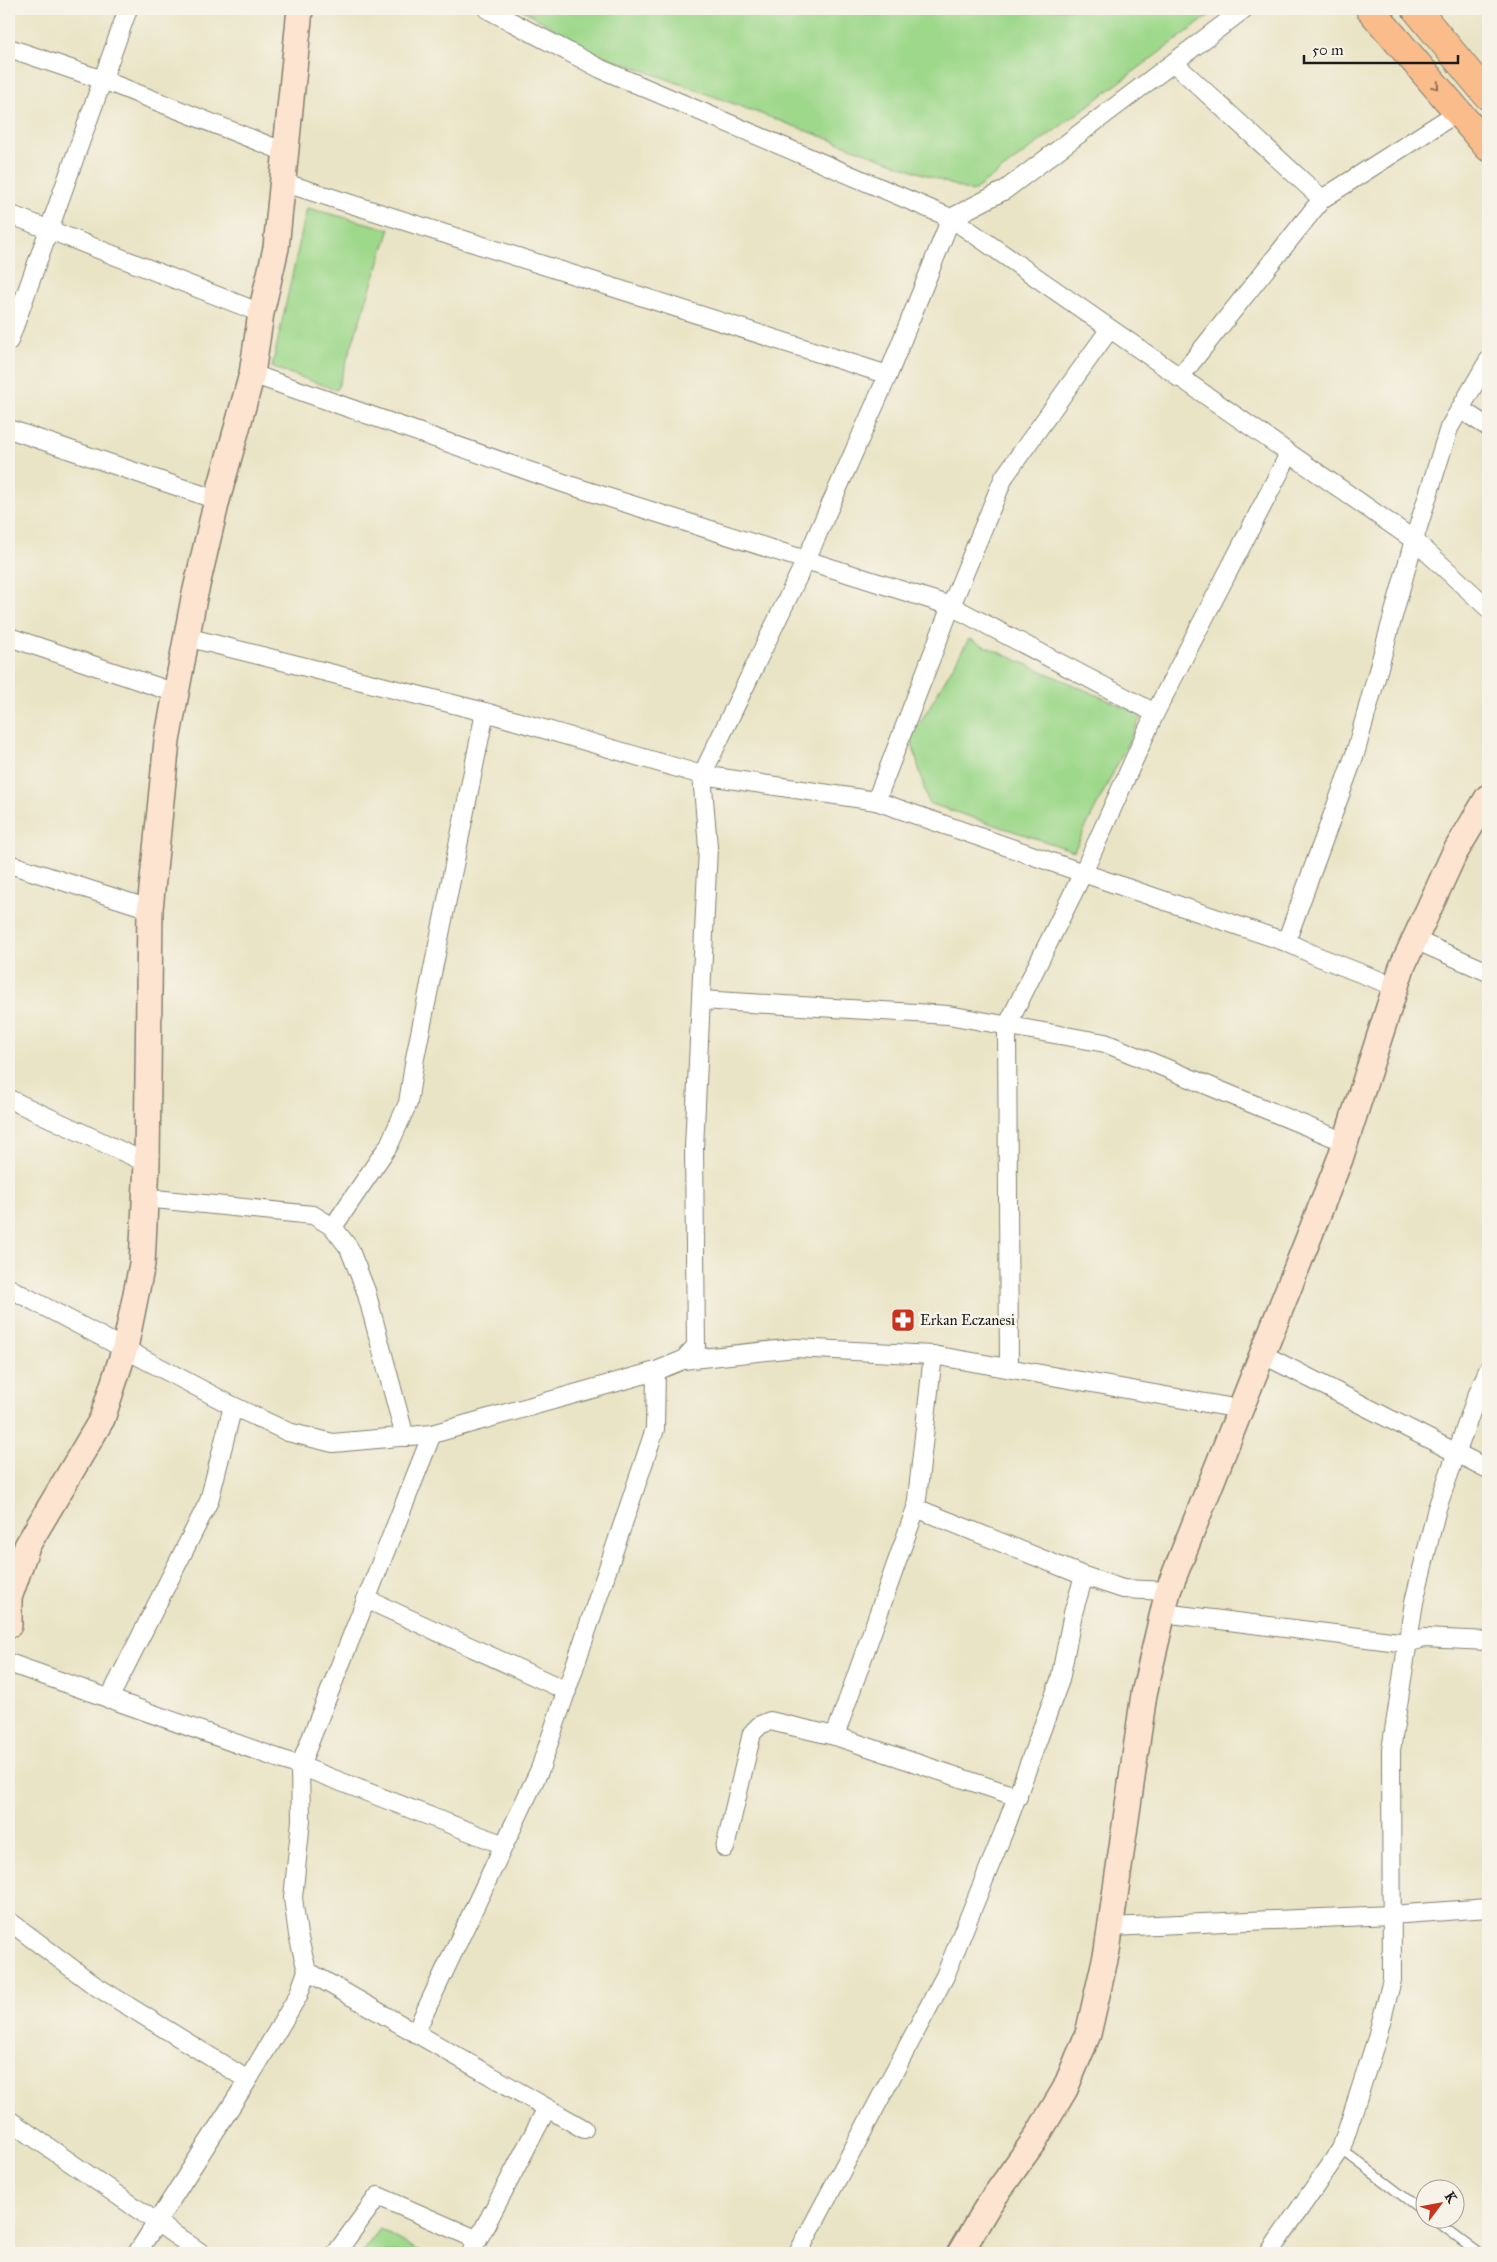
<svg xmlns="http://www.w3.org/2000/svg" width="1497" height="2262" font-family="'IM FELL Great Primer',serif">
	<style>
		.green { fill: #9ed88b; stroke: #5d7a54 }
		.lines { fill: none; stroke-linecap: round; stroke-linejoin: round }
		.lane-casing { stroke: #838071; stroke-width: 11 }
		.street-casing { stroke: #838071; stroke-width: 20 }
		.secondary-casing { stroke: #838071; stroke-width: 28 }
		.primary-casing { stroke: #838071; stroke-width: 30 }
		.lane { stroke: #fff; stroke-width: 9 }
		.street { stroke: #fff; stroke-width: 18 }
		.secondary { stroke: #fde4d0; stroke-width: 25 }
		.primary { stroke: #f9bc8a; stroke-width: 28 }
		.oneway { stroke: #8a6c53 }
		.labels { text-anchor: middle; stroke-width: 5; stroke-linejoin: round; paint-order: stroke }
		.poi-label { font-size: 15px; fill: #1c1c1c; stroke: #f7f3e8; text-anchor: start }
	</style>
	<rect width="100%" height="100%" fill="#f7f3e8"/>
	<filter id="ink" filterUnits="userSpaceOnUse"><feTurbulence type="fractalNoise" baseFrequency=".02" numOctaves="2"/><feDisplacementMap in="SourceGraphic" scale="10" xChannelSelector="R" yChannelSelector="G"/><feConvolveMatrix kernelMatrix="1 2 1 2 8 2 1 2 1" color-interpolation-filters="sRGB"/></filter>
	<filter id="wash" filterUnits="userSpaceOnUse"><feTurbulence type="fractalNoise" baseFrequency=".0096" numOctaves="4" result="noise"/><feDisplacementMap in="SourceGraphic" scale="20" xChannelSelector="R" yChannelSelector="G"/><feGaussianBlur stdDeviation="1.12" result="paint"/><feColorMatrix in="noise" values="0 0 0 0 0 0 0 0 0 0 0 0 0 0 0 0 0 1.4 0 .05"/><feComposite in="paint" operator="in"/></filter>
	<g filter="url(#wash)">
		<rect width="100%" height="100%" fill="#eae4c6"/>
		<!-- green -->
		<g class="green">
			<polygon points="522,9 1218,9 972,192 588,50"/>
			<polygon points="307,208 390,229 337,390 272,367"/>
			<polygon points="969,639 1142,715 1074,851 928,803 911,738"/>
			<polygon points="380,2229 423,2253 361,2253"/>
		</g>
	</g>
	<g filter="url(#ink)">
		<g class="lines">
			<!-- lane casing -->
			<g class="lane-casing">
				<g id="lane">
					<polyline points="1341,2149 1424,2212"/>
					<polyline points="1435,2220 1479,2253"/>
				</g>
			</g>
			<!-- street casing -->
			<g class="street-casing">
				<g id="street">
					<polyline points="487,9 601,69 951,218 1414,540 1488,608"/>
					<polyline points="9,48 103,80 285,152"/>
					<polyline points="1174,63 1322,199 1179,378"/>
					<polyline points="282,182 888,375"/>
					<polyline points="1322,199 1458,112"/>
					<polyline points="9,214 261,313"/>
					<polyline points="9,341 128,9"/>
					<polyline points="252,374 569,485 951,606 1155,713"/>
					<polyline points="1460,409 1488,427"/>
					<polyline points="9,429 217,500"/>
					<polyline points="1289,454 1155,713 1083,873 1286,942 1319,957 1396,987"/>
					<polyline points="9,637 176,693"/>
					<polyline points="186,637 485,712 702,775 708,847 694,1148 696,1346 683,1360 656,1371"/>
					<polyline points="876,801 951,606 1004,477 1109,330"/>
					<polyline points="9,864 150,909"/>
					<polyline points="1415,940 1488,972"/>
					<polyline points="1286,942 1355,754 1414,540 1449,428 1488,361"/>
					<polyline points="701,1000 948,1015 1105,1043 1345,1142"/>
					<polyline points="9,1099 147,1163"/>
					<polyline points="145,1198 313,1215 333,1227 349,1248 366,1291 405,1437"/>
					<polyline points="333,1227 389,1145 408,1103 415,1058 485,712"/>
					<polyline points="9,1288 233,1406 288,1432 333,1443 432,1434 656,1371 655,1429 540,1769 415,2033"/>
					<polyline points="1262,1354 1488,1469"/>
					<polyline points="683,1360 795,1348 933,1355 1240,1409"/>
					<polyline points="1009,1368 1007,1026 1083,873 876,801 702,775 806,560 888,375 951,218 1005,190 1244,9"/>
					<polyline points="916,1508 1084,1576 1123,1589 1168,1591"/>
					<polyline points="366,1599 567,1691"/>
					<polyline points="1163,1613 1407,1643 1424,1638 1488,1641"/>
					<polyline points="9,1663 300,1766 504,1845"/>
					<polyline points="109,1699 209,1501 233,1406"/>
					<polyline points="835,1736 916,1508 933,1355"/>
					<polyline points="725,1848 752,1733 760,1725 770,1721 835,1736 1018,1797"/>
					<polyline points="9,1921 94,1985 248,2080"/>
					<polyline points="1110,1927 1391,1915 1488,1908"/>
					<polyline points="307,1971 584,2129"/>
					<polyline points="9,2120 201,2253"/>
					<polyline points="137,2253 248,2080 298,1996 307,1971 298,1935 293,1898 301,1820 300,1766 432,1434"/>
					<polyline points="336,2253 378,2196 478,2240"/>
					<polyline points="471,2253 547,2108"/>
					<polyline points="798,2253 945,1976 1006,1826 1060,1680 1073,1613 1084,1576"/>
					<polyline points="1269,2253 1341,2149 1376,2041 1392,1980 1391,1750 1414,1602 1437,1508 1476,1398 1488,1370"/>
				</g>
			</g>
			<!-- secondary casing -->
			<g class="secondary-casing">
				<g id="secondary">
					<polyline points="9,1625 9,1598 27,1546 102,1419 125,1348 142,1264 147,1163 150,909 167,741 194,598 217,500 252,374 261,313 276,248 300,9"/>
					<polyline points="960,2253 989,2204 1034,2141 1065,2089 1088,2034 1107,1951 1144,1694 1168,1591 1340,1159 1402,967 1454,854 1488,797"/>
				</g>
			</g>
			<!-- primary casing -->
			<g class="primary-casing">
				<g id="primary">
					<polyline points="1370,9 1488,147"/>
					<polyline points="1416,9 1488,96"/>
				</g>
			</g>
			<!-- lane -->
			<use href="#lane" class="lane"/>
			<!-- street -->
			<use href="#street" class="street"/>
			<!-- secondary -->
			<use href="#secondary" class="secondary"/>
			<!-- primary -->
			<use href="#primary" class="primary"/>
		</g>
		<!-- one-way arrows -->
		<defs><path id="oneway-chevron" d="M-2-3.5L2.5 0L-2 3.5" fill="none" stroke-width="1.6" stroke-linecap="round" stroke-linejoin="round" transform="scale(1.25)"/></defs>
		<use class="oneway" href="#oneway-chevron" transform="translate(1436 86) rotate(50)"/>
	</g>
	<!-- icons -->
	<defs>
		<g id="pharmacy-square" transform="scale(1.25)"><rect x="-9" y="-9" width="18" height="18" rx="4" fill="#c8321e" stroke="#f7f3e8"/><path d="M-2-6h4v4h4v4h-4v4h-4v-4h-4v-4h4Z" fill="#fff"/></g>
	</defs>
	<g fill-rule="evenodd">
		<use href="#pharmacy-square" x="903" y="1320"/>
	</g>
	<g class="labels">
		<!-- poi labels -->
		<g class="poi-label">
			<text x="920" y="1325">Erkan Eczanesi</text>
		</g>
	</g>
	<!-- margin -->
	<rect width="1497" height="2262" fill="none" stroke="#f7f3e8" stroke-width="30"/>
	<!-- north arrow -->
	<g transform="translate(1440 2204) rotate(58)"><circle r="24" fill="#f7f3e8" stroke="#9f9d96"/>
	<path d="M0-4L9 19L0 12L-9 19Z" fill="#c8321e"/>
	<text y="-8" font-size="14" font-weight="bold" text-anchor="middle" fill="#1c1c1c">K</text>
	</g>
	<!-- scale -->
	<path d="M1304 55v8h154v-8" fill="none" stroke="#1c1c1c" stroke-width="2.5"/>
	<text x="1312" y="55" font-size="15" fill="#1c1c1c" stroke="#f7f3e8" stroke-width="4" paint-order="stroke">50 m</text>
</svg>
